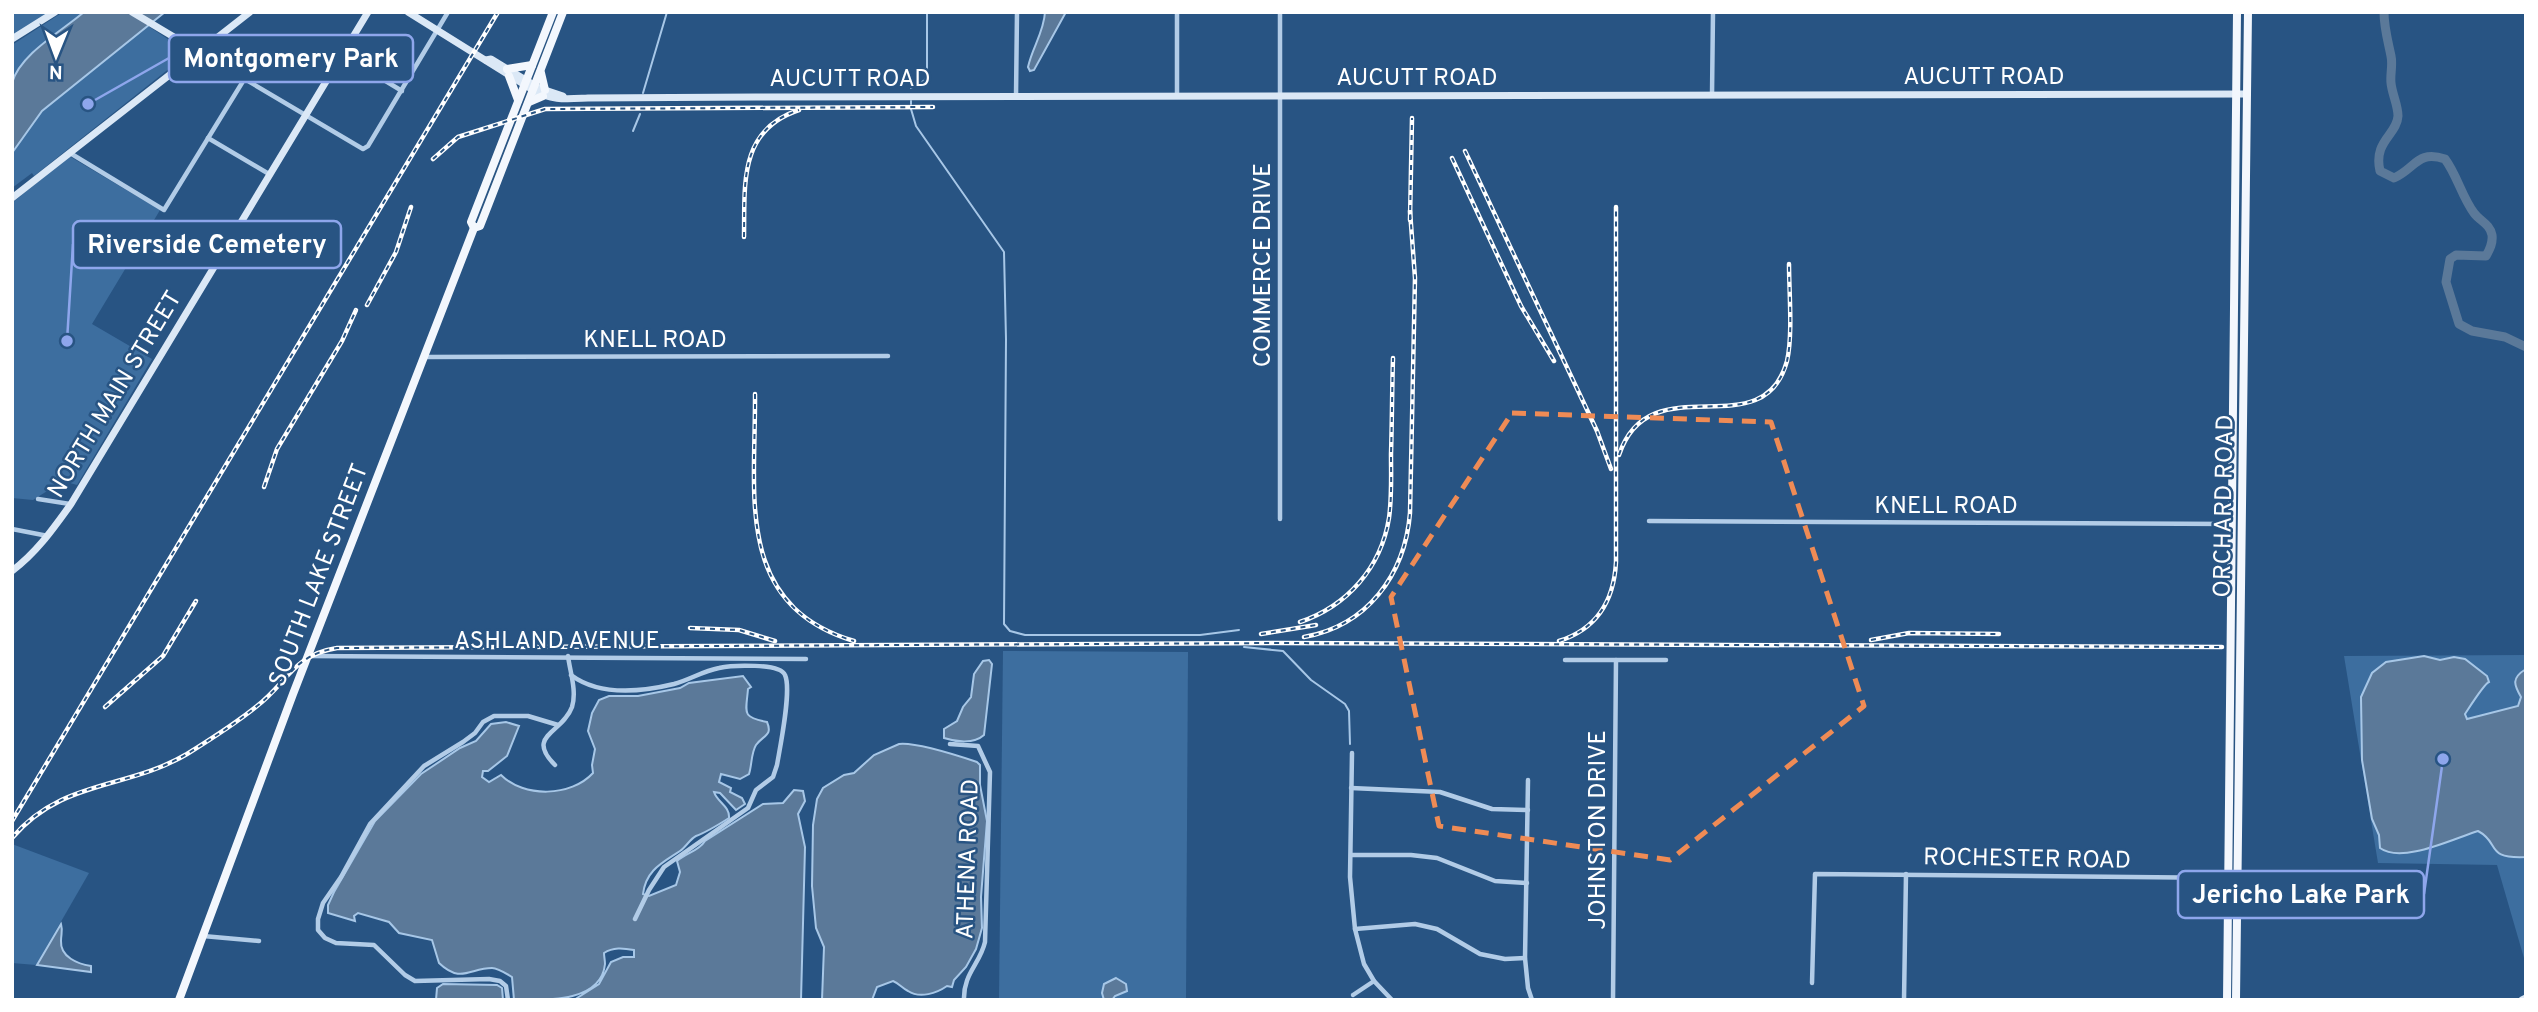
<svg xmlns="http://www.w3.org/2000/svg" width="2538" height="1012" font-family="Overpass,sans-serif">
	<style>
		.green { fill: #3d6e9f }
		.water { fill: #5b7999; stroke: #a7c7e7; stroke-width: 2 }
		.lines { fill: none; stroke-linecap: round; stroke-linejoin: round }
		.stream { stroke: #a7c7e7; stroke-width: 2 }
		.river { stroke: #5b7999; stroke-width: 9 }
		.street { stroke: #b2cce7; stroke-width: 4.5 }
		.secondary { stroke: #dbe8f6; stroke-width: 7 }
		.primary { stroke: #f3f7fd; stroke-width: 8 }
		.rail-casing { stroke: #fff; stroke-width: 4.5 }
		.rail { stroke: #285483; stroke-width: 2; stroke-dasharray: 5; stroke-linecap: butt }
		.marked { fill: none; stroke: #ef8b55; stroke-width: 5; stroke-dasharray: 14 9; stroke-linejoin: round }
		.labels { text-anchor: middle; stroke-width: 5; stroke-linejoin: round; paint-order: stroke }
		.street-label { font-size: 24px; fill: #fff; stroke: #285483 }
		.leader { fill: none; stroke: #8ea6ec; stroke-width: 2.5 }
		.callout-dot { fill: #8ea6ec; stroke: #285483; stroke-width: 2.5 }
		.callout { fill: #285483; stroke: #8ea6ec; stroke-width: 2.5 }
		.callout-label { font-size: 26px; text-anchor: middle; font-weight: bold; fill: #fff }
	</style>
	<rect width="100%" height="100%" fill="#285483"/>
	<!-- green -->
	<g class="green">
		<polygon points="12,12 52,12 12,37"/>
		<polygon points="63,12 84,12 37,49 20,67 12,81 12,45"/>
		<polygon points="148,26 186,51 185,56 34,176 32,173 12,188 12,153 42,111"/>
		<polygon points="69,156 160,210 147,232 161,241 151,257 147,255 143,262 133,256 92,324 152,359 77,485 63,481 33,500 12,498 12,203"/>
		<polygon points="1003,651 1188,652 1186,1000 999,1000"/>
		<polygon points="2526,655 2526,965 2497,865 2378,863 2344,656"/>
		<polygon points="12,844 89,873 36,965 12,963"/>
	</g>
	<!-- water -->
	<g class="water">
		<path d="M84 12H165L42 111 12 153C12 137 9 96 12 83 20 54 62 31 84 12Z"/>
		<path d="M1045 12H1066L1034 70 1030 71 1028 67C1032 48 1044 32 1045 12Z"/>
		<path d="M2424 656 2440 660 2454 657 2465 659 2487 676 2489 682C2484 684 2469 708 2465 714L2467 719 2518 706 2521 697C2514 685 2511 678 2526 669V857C2484 859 2501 843 2478 831 2452 839 2402 864 2380 848L2379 835 2372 819 2362 760 2361 697 2372 673 2386 662Z"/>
		<path d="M989 660 992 664 984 735C974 744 956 742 944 738V729L957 721 963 707 971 697 974 674 983 661Z"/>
		<path d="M743 676 751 687 748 689C746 713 741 717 767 722 773 736 763 735 756 745 751 753 752 765 749 774L740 779 721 774 719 782 731 788 730 792 742 798 745 804 736 810 720 793 714 792C717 802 730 806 729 818 718 825 707 832 696 836 690 839 686 847 680 851 662 863 646 870 643 894L649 896 676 885 680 872 677 861C686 853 699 851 705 841L763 804 783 803 794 790 803 791 805 801 798 814 805 847 801 1000H574L599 984 611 962 623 957H634V950C623 948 613 947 604 953 604 957 605 960 605 964 601 1004 541 1000 514 1000L512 977C507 974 498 968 492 968 470 968 461 984 439 963L432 940 399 933 389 922 358 913 354 916 355 921 328 913V905L334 892 375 821 421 774 460 748 476 741 491 724 506 722 519 726 507 756 488 771H483L482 777 489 782 501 775C524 798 571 797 593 773L592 765 595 749 588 731 592 713 599 700 609 696H638L680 688 689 683Z"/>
		<path d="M899 744C916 742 959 756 977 762L980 765V785L987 821 981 897 982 928 976 949 966 967 954 980 952 987 947 986C937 993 920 999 908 991 902 988 900 984 893 981L877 987 872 1000H822L824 947 816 928 812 886 813 825 817 799 823 788 844 775 854 773 874 755Z"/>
		<path d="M61 924C63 931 61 934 61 941 60 957 78 964 91 966V972L37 965Z"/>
		<polygon points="1116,978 1126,984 1127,991 1115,996 1112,1000 1104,1000 1102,993 1104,984"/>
		<polygon points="443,984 497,985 502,988 503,1000 436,1000 437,988"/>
	</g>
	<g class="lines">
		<!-- stream -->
		<g class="stream">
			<polyline points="911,88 925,80 927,75 927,12"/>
			<polyline points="643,93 667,12"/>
			<polyline points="911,101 911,104"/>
			<polyline points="911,109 916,126 1004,252 1006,339 1004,624 1010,631 1025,635 1200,635 1239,630"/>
			<polyline points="633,131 640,114"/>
			<polyline points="1244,647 1283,651 1311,680 1345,704 1349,711 1350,744"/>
		</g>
		<!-- river -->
		<path class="river" d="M2384 12C2384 28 2388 41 2391 56 2393 65 2390 74 2391 83 2392 94 2398 105 2398 116 2397 135 2373 141 2380 171L2394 178C2416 168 2417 150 2445 159 2457 175 2462 197 2474 213 2480 221 2490 224 2492 235 2493 243 2490 249 2486 256L2456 255 2450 259 2446 282 2459 324 2472 331 2505 337 2526 347"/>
		<!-- street -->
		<g class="street">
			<polyline points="1177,12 1177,96"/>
			<polyline points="199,52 363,149 368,146 448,12"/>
			<polyline points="343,55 402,91"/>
			<polyline points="1712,95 1713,12"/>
			<polyline points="1016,96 1017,12"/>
			<polyline points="208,138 269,174"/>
			<polyline points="70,153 164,210 245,78 256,55"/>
			<polyline points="423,357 888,356"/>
			<polyline points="38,499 70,504"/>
			<polyline points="1280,519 1280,12"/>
			<polyline points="1649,521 2231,524"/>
			<polyline points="12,529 48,536"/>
			<polyline points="307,656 806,659"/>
			<polyline points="1565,660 1666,660"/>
			<path d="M571 675C599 696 641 692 674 684 689 680 703 671 719 668 732 665 780 663 785 675 792 690 780 747 777 765L773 777 756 790 748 808 664 867 649 890 635 919"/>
			<path d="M950 744 978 746 990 772 985 942C980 964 963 974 964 1000"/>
			<polyline points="1352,753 1350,877 1355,929 1364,964 1374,981 1392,1000"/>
			<path d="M555 765C525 735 562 734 572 707 577 691 570 672 568 656"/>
			<polyline points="1528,780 1525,958 1528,988 1532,1000"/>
			<polyline points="1351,788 1440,792 1492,809 1528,810"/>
			<polyline points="1351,855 1411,855 1437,858 1495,881 1527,883"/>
			<polyline points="1355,929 1415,924 1437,929 1480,954 1505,959 1525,958"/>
			<polyline points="203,936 259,941"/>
			<polyline points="1812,983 1815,874 2230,878"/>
			<polyline points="1353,995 1374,981"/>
			<polyline points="508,1000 506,986 500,981 489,979 415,981 405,975 374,945 336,943 325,938 318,930 318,919 323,903 341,877 370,824 424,766 463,742 475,733 483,722 494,716 528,716 558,725"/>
			<polyline points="1613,1000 1616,660"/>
			<polyline points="1904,1000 1906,874"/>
		</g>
		<!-- secondary -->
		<g class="secondary">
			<polyline points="132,12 199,52"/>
			<path d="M408 12 533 90C552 101 566 99 588 98L756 97 2247 94"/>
			<polyline points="12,39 55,12"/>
			<polyline points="486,60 491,59 539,88 563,96"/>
			<polyline points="12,198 250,12"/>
			<path d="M12 571C37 552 53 529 71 504L368 12"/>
			<polyline points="2522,1000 2526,998"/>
		</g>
		<!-- primary -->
		<g class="primary">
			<polyline points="507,69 532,65"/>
			<polyline points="541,73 545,90"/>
			<polyline points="509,76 518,100"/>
			<polyline points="529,102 543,96"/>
			<polyline points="474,228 471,222 553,12"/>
			<polyline points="179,1000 293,694 474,228 480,226 489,203 563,12"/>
			<polyline points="2227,1000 2237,12"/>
			<polyline points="2236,1000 2248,12"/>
		</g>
		<!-- rail casing -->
		<g class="rail-casing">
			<g id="rail">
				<polyline points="1465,151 1597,431 1611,469"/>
				<polyline points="1452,158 1521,306 1554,361"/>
				<polyline points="433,159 458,137 545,109 933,107"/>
				<polyline points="1410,220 1412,118"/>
				<path d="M744 237C745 185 738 130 799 110"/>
				<polyline points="367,305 396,252 411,207"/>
				<path d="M755 394C756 493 733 605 854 641"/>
				<path d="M1619 455C1650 362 1763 450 1787 361 1793 335 1789 292 1789 264"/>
				<polyline points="264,487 277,449 342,341 356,310"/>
				<path d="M1300 622C1347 606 1381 568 1389 518 1392 497 1391 475 1391 454 1392 422 1392 390 1393 358"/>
				<polyline points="690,628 739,630 775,641"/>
				<polyline points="1261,634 1316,625"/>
				<path d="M1304 637C1367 626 1405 575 1410 513L1415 278 1410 211"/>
				<polyline points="1871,640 1909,633 1999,634"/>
				<path d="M1559 641C1597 629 1614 600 1616 562V207"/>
				<polyline points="105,707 163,656 196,601"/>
				<polyline points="12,821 498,12"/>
				<path d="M12 838C62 779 126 790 187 754 211 739 235 724 257 706 288 682 293 655 337 648L1276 643 2222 647"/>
			</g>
		</g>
		<!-- rail -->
		<use href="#rail" class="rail"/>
	</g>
	<!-- marked area -->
	<path class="marked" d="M1512 413 1771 422 1864 706 1670 860 1439 826 1391 597Z"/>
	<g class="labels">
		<!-- street labels -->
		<g class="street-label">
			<text x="1984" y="84">AUCUTT ROAD</text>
			<text x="1417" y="85">AUCUTT ROAD</text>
			<text x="850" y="86">AUCUTT ROAD</text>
			<text transform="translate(1262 265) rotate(-90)" y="8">COMMERCE DRIVE</text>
			<text x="655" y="347">KNELL ROAD</text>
			<text transform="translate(114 394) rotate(-59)" y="8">NORTH MAIN STREET</text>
			<text x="1946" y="513">KNELL ROAD</text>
			<text transform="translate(2223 506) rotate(-89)" y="8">ORCHARD ROAD</text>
			<text transform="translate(318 575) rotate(-69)" y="8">SOUTH LAKE STREET</text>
			<text x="557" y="648">ASHLAND AVENUE</text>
			<text transform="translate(1597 830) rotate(-90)" y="8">JOHNSTON DRIVE</text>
			<text transform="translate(2027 858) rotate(1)" y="8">ROCHESTER ROAD</text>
			<text transform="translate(967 859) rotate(-88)" y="8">ATHENA ROAD</text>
		</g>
	</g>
	<!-- callouts -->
	<path class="leader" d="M88 104L169 58M67 341L73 244M2443 759L2424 894"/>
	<g class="callout-dot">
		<circle cx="88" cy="104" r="7"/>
		<circle cx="67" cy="341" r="7"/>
		<circle cx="2443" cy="759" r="7"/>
	</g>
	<g class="callout">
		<rect x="169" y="35" width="244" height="47" rx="7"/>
		<rect x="73" y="221" width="268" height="47" rx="7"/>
		<rect x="2178" y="871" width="246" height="47" rx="7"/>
	</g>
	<g class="callout-label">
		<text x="291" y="67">Montgomery Park</text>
		<text x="207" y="253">Riverside Cemetery</text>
		<text x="2301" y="903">Jericho Lake Park</text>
	</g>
	<!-- border -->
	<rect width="2538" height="1012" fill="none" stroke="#ffffff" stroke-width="28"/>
	<!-- north arrow -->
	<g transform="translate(56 56) rotate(181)" stroke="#285483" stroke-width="5" paint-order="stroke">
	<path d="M0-5L12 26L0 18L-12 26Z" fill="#ffffff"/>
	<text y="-10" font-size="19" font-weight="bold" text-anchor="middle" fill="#ffffff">N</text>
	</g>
</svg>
